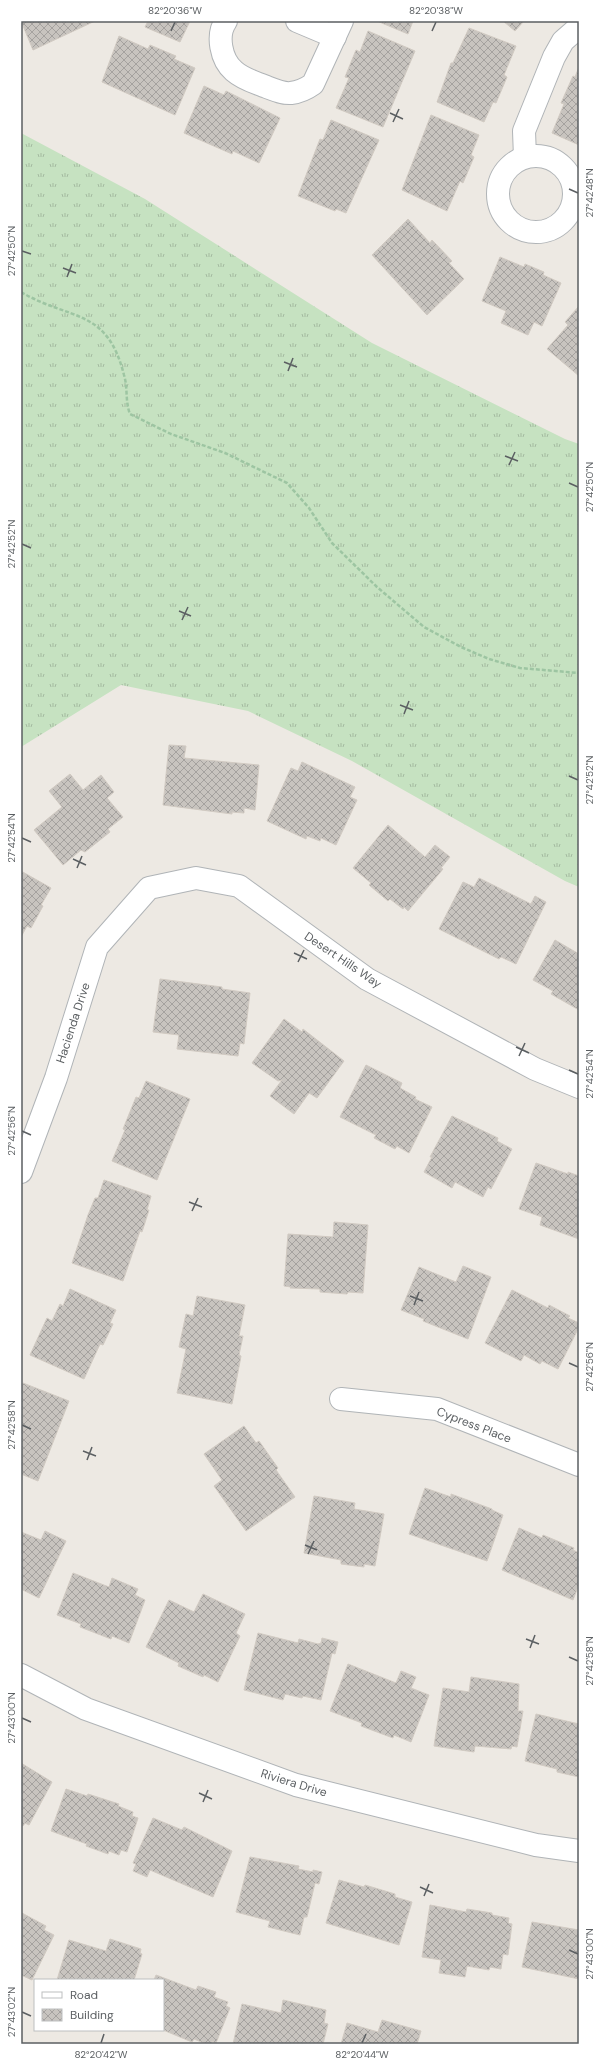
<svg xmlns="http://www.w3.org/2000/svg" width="600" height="2065" font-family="'DM Sans',sans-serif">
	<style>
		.grass { fill: url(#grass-tufts) }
		.building { fill: url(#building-cross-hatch); stroke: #d1cac2 }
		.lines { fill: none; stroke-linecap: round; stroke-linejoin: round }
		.minor-casing { stroke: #b0b4b7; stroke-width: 24 }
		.path { stroke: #9dc5a2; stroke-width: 2.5; stroke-dasharray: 4 2; stroke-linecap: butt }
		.minor { stroke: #fff; stroke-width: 22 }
		.ticks { fill: none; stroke: #5b5f62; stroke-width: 1.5 }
		.labels { text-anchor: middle; stroke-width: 3; stroke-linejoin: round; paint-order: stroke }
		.street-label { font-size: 12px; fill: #5b5f62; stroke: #fff }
		.neatline { fill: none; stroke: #5b5f62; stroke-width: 1.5 }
		.ticks-label { font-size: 10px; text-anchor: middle; fill: #5b5f62 }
	</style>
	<defs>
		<pattern id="grass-tufts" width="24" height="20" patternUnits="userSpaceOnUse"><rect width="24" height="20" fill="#c6e2c1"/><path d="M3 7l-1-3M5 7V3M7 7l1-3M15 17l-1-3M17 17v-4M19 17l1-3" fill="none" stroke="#a4baa0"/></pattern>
		<pattern id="building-cross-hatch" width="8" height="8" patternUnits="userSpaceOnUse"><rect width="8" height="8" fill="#c8c4bf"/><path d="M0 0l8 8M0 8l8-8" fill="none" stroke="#a5a29f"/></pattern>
	</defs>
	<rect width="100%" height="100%" fill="#ede9e3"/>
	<!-- grass -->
	<polygon class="grass" points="21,133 145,199 372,343 565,439 579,444 579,887 565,881 352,761 248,711 121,685 21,747"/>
	<!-- building -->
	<g class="building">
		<polygon points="21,21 95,21 33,50"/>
		<polygon points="148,21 190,21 180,42 145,27"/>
		<polygon points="377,21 413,21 408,34"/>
		<polygon points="503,21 524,21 515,31"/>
		<polygon points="469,28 516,46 504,75 507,77 496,103 493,102 484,122 437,102 451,63 453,63"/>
		<polygon points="368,31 415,51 383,127 336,108 349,78 345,77 356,50 360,52"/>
		<polygon points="119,36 148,49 150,45 176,56 174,59 195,68 175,115 102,82"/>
		<polygon points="579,67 579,145 552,133 564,104 561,103 573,76 575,77"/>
		<polygon points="204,86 224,95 226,91 280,118 259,163 233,151 232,154 184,133"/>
		<polygon points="431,115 479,135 471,155 474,157 463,183 460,181 447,211 402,190"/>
		<polygon points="331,120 379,140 346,213 336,209 335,211 298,196 320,139 323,140"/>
		<polygon points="408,219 430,243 432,240 452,261 449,263 464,279 427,315 372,255"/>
		<polygon points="500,257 524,267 525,264 544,272 543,275 561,283 542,326 534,322 528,335 501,323 506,311 482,301"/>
		<polygon points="579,306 579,376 547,349 568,325 565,322"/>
		<polygon points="169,745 186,746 184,758 259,765 255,810 244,808 244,813 232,812 232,814 163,805"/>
		<polygon points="302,762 355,787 350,797 357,800 336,845 321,838 320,841 307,836 306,839 267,821 291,768 298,771"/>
		<polygon points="70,774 83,790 101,775 114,792 107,798 123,817 108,829 110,832 85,852 81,850 63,865 34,830 62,807 49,791"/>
		<polygon points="388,825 425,857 435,845 450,857 441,868 443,869 408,911 404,907 403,909 390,899 388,901 369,885 371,883 353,868"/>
		<polygon points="21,871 51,888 41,905 43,906 31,928 27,926 21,937"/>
		<polygon points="479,878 531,904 535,896 546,902 516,964 501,957 499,959 439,929 463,882 474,887"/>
		<polygon points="555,940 579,954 579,1010 551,994 553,991 533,980"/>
		<polygon points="160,979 222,987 222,989 250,993 244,1044 240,1043 238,1056 177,1049 179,1035 153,1032"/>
		<polygon points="284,1019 302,1032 303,1029 344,1061 317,1098 309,1093 294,1114 270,1096 282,1080 278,1081 252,1063"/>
		<polygon points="366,1065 402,1083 400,1088 416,1097 415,1099 432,1107 409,1153 397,1146 395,1149 374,1138 376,1135 340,1117"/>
		<polygon points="146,1081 190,1099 157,1180 112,1161 125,1130 123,1129 136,1097 139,1098"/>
		<polygon points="452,1116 498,1138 497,1141 512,1149 491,1189 488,1187 483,1197 455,1182 452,1188 424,1172 432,1157 430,1157"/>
		<polygon points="536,1163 568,1174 568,1172 579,1176 579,1239 540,1225 542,1217 519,1209"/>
		<polygon points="104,1180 151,1196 147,1210 149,1210 142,1232 140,1231 123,1281 72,1263 88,1215 95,1198 98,1198"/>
		<polygon points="334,1222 368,1225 363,1293 348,1292 347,1294 320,1292 320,1289 290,1288 291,1287 284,1286 288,1234 333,1237"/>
		<polygon points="463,1266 491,1277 468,1339 423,1321 424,1319 401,1310 419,1267 456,1282"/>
		<polygon points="70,1289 116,1310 110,1323 113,1324 103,1345 100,1344 84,1379 30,1355 47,1318 52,1321 60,1304 63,1306"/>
		<polygon points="512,1290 548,1308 549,1305 570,1316 568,1318 579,1323 579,1327 558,1369 542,1361 540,1364 524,1355 521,1361 485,1343"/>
		<polygon points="197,1296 245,1305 239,1336 243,1336 239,1355 241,1356 232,1404 177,1393 186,1349 179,1347 186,1314 193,1316"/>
		<polygon points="23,1383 69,1401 38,1481 21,1474 21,1388"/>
		<polygon points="244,1426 256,1443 259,1441 278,1468 276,1470 295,1497 246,1531 214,1486 222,1480 204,1454"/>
		<polygon points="425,1488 451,1497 451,1494 492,1509 492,1510 503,1515 487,1561 409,1534"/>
		<polygon points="314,1496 355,1503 354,1509 384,1514 375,1566 364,1564 364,1567 341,1564 341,1560 304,1553"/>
		<polygon points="519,1528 542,1538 543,1535 574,1548 573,1550 579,1553 579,1584 573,1600 502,1570"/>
		<polygon points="21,1532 41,1540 45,1531 66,1541 39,1598 21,1589"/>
		<polygon points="73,1573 109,1587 112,1578 138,1589 135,1595 145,1600 129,1643 112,1636 111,1639 80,1627 81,1624 57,1615"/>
		<polygon points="203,1594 245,1614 236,1633 240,1636 218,1682 204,1675 203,1677 178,1666 179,1663 146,1647 169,1600 194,1612"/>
		<polygon points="258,1633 298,1643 299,1639 318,1644 321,1643 322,1638 338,1642 335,1654 332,1653 321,1700 303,1696 302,1698 285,1694 283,1700 244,1690"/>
		<polygon points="348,1664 396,1683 401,1671 416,1677 411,1688 429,1695 411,1742 394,1735 393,1738 361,1726 362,1723 330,1711"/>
		<polygon points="471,1677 519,1684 518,1711 523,1711 517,1747 512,1746 511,1749 475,1746 474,1752 434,1746 443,1688 469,1692"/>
		<polygon points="536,1714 579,1724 579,1777 557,1772 557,1769 525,1761"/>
		<polygon points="21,1763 52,1782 29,1825 25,1823 23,1826 21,1825"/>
		<polygon points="66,1789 87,1796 88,1794 119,1804 118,1806 133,1812 132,1816 138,1818 127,1852 121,1850 119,1855 109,1851 108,1854 86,1846 87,1844 51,1831"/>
		<polygon points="153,1818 182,1830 184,1827 232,1851 213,1897 150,1870 147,1877 133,1871 136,1864 133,1863"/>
		<polygon points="250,1857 299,1866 298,1869 313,1872 313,1870 322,1872 319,1884 315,1883 307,1917 304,1917 300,1935 268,1927 270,1921 236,1912"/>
		<polygon points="339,1880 364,1887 365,1885 395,1894 395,1897 412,1902 399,1945 326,1923"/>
		<polygon points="430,1905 466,1912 467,1909 492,1913 492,1915 509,1918 508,1923 512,1924 508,1955 503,1954 501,1969 490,1967 489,1970 467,1966 465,1977 439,1973 441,1960 422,1957"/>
		<polygon points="22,1913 46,1926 44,1930 54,1935 32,1980 21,1975"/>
		<polygon points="532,1922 579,1930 579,1979 522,1967"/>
		<polygon points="110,1939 141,1949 140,1953 142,1954 134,1980 57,1980 69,1940 106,1951"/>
		<polygon points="156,1975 196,1990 198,1986 216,1992 214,1997 228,2002 226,2006 230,2008 216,2043 212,2041 211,2044 206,2044 194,2039 192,2042 163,2030 163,1980 154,1980"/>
		<polygon points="283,2000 326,2010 324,2023 328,2024 323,2044 233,2044 242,2004 281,2013"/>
		<polygon points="382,2020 421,2031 417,2044 341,2044 347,2023 378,2032"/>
	</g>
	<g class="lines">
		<!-- minor casing -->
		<g class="minor-casing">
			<g id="minor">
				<path d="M226 21C216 35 221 60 234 71 243 79 254 82 264 86 272 89 283 94 291 93 300 92 306 89 313 84L342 21"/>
				<polyline points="297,21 335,37"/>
				<circle cx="536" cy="194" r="38"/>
				<polyline points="525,157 524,131 554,57 563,41 579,27"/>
				<polyline points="21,1172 56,1078 97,947 149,888 196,878 239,886 367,979 535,1069 579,1087"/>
				<polyline points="341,1399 437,1409 579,1465"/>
				<polyline points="21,1675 86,1709 296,1785 536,1845 579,1851"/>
			</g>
		</g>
		<!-- path -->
		<path class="path" d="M21 292C70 321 107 307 124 375 128 388 125 401 130 414L171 434 225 453 287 483 309 508 332 543 377 587 424 627 461 647 489 659 520 668 579 673"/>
		<!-- minor -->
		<use href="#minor" class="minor"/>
	</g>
	<!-- ticks -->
	<path class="ticks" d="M171 31 175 22M432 31 436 22M390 113 403 119M393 122 399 109M569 189 578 193M22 251 31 254M63 268 76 273M67 277 72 264M284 362 297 367M288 371 293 358M505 456 518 461M509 465 515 452M569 483 578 487M22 544 31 548M179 611 191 616M182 620 188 607M400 705 413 710M404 714 409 701M569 776 578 780M22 838 31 842M73 859 86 865M77 868 82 856M294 953 307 959M298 962 304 950M516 1047 529 1053M519 1056 525 1043M569 1070 578 1074M22 1131 31 1135M189 1202 202 1207M192 1211 198 1198M410 1296 423 1301M414 1305 419 1292M569 1363 578 1367M22 1425 31 1429M83 1451 96 1456M87 1460 92 1447M305 1545 317 1550M308 1554 314 1541M526 1639 539 1644M530 1648 535 1635M569 1657 578 1661M22 1718 31 1722M199 1793 212 1799M203 1802 208 1790M420 1887 433 1893M424 1896 429 1884M569 1950 578 1954M22 2012 31 2016M101 2043 104 2034M362 2043 366 2034"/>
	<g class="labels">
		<!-- street labels -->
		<g class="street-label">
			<text transform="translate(343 960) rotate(34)" y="4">Desert Hills Way</text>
			<text transform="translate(73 1023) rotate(-72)" y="4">Hacienda Drive</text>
			<text transform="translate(474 1425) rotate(21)" y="4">Cypress Place</text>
			<text transform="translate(294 1783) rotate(17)" y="4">Riviera Drive</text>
		</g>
	</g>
	<!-- border -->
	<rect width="600" height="2065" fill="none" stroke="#ffffff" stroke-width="44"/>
	<!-- legend -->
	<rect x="34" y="1979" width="130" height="52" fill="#ffffff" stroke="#bdbfc0"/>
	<rect x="42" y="1992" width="20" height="6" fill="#ffffff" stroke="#bdbfc0"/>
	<text x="70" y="1999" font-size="12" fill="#5b5f62">Road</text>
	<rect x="42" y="2009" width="20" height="12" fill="url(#building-cross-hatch)" stroke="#bdbfc0"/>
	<text x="70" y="2019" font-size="12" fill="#5b5f62">Building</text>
	<rect x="22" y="22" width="556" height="2021" class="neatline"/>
	<g class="ticks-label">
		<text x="175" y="14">82°20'36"W</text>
		<text x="436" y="14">82°20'38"W</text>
		<text transform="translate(589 193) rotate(-90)" y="4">27°42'48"N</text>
		<text transform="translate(11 251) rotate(-90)" y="4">27°42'50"N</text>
		<text transform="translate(589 487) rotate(-90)" y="4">27°42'50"N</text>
		<text transform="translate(11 544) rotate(-90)" y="4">27°42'52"N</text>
		<text transform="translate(589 780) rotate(-90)" y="4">27°42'52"N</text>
		<text transform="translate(11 838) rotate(-90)" y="4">27°42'54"N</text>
		<text transform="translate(589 1074) rotate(-90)" y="4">27°42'54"N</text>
		<text transform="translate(11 1131) rotate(-90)" y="4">27°42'56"N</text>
		<text transform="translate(589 1367) rotate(-90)" y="4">27°42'56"N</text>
		<text transform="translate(11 1425) rotate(-90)" y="4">27°42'58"N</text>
		<text transform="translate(589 1661) rotate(-90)" y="4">27°42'58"N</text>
		<text transform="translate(11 1718) rotate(-90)" y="4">27°43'00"N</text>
		<text transform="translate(589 1954) rotate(-90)" y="4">27°43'00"N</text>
		<text transform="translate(11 2012) rotate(-90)" y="4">27°43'02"N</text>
		<text x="101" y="2058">82°20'42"W</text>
		<text x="362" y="2058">82°20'44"W</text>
	</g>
</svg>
